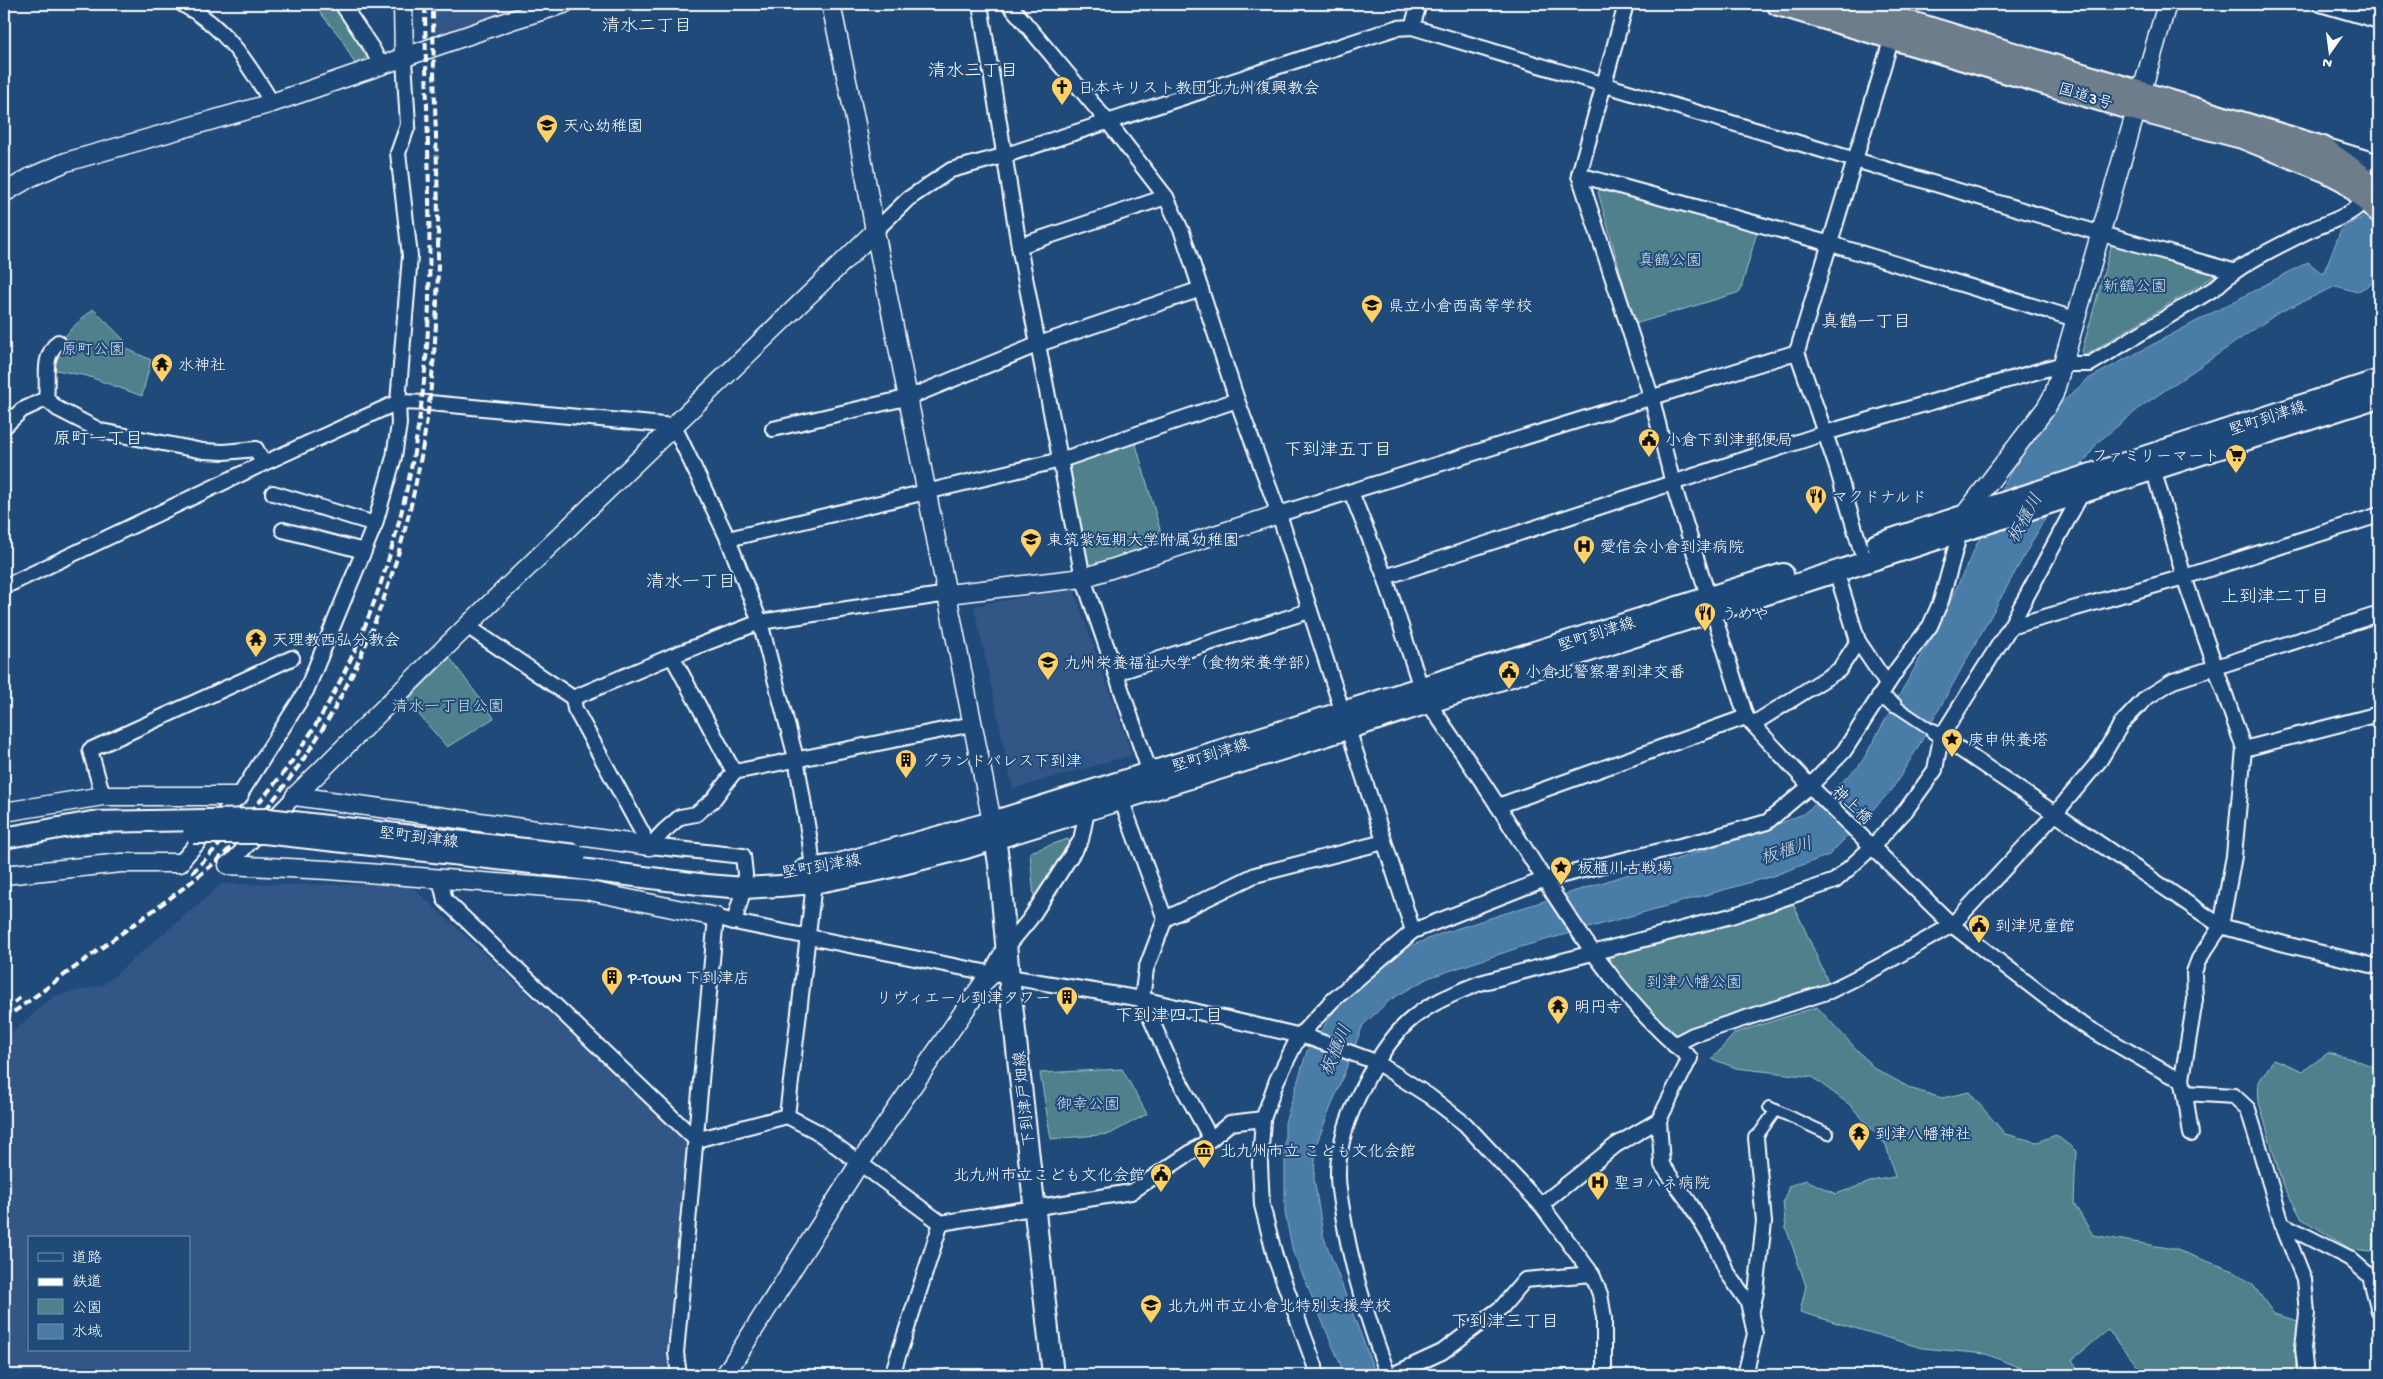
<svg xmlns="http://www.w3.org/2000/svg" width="2383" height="1379" font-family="'Gochi Hand','Klee One',sans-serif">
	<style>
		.built { fill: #315686; fill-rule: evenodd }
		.green { fill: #4f808b; stroke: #a7c0c5 }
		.water { fill: #4a7ba7; stroke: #92b0ca }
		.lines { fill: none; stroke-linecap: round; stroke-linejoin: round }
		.pedestrian-casing { stroke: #fff; stroke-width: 14 }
		.minor-casing { stroke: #fff; stroke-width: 18 }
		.tertiary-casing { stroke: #fff; stroke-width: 21 }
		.secondary-casing { stroke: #fff; stroke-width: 24 }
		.trunk-casing { stroke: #fff; stroke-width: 26 }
		.pedestrian { stroke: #1f4a7a; stroke-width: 10 }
		.minor { stroke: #1f4a7a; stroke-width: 14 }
		.tertiary { stroke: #1f4a7a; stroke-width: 18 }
		.secondary { stroke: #1f4a7a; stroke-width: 20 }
		.trunk { stroke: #6d7d8c; stroke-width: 22 }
		.rail { stroke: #fff; stroke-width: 4; stroke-dasharray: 8 4; stroke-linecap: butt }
		.secondary-bridge-casing { stroke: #fff; stroke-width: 24; stroke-linecap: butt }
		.secondary-bridge { stroke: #1f4a7a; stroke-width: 20 }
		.labels { text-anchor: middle; stroke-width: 4; stroke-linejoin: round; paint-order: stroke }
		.poi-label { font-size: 16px; fill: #fff; stroke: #1f4a7a; text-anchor: start }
		.street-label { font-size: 16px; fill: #fff; stroke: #1f4a7a }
		.park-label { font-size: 16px; fill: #d3dfe2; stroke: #1f4a7a }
		.neighbourhood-label { font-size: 18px; fill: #fff; stroke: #1f4a7a }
		.water-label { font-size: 18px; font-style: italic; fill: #d2dee9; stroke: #1f4a7a }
	</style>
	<rect width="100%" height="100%" fill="#1f4a7a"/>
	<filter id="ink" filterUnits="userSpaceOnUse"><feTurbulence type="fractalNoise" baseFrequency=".02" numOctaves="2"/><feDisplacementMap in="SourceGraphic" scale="10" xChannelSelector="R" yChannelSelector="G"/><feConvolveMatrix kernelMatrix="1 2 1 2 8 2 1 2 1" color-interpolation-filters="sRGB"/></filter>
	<g filter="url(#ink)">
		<!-- built -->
		<g class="built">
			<polygon points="434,4 573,4 433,38"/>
			<polygon points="1073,588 1132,755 1013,789 974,606"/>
			<path d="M222 884 410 885 688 1141 670 1375H4V1039L54 996 103 985ZM29 1238H189V1350H29Z"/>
		</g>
		<!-- green -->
		<g class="green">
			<polygon points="313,4 333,4 349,22 367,57 355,64 341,38"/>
			<polygon points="1605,186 1757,232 1740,292 1635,324 1598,192"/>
			<polygon points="2112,243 2216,275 2086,355 2081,355"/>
			<polygon points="93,309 125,341 123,347 151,360 142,396 87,376 51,369 52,353 71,329"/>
			<polygon points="1133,434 1165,547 1084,574 1064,455"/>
			<polygon points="450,658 494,718 447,747 407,701"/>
			<polygon points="1068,839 1071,844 1034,898 1030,852"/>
			<polygon points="1792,901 1829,984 1752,1012 1677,1035 1670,1033 1606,959 1613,952"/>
			<polygon points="1817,1007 1874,1068 1912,1089 1942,1098 1969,1092 2005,1134 2037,1142 2056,1135 2076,1151 2074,1204 2093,1235 2174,1249 2234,1271 2253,1285 2274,1314 2298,1321 2295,1375 2145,1375 2108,1330 2072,1360 2082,1375 2025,1375 2025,1370 1986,1354 1922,1348 1800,1312 1806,1286 1786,1228 1783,1203 1789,1186 1806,1180 1836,1194 1876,1180 1895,1177 1886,1145 1850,1105 1812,1077 1736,1068 1712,1059 1735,1033"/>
			<polygon points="2328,1053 2356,1060 2379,1069 2379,1243 2370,1252 2352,1250 2302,1219 2282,1183 2259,1102 2258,1083 2274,1059 2303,1071"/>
			<polygon points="1122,1069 1147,1114 1110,1134 1051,1139 1040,1073"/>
		</g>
		<!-- water -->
		<polygon class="water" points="2379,208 2379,279 2357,292 2336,286 2278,313 2142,406 2098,442 2044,520 1918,747 1891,791 1829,855 1773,876 1524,946 1428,978 1390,1000 1363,1025 1316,1145 1314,1178 1323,1235 1376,1375 1345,1375 1293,1252 1285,1213 1285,1123 1307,1051 1337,1007 1361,983 1408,947 1443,933 1749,836 1803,814 1835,788 1860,765 1938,627 2016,461 2059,405 2088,379 2308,262 2323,274 2342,228"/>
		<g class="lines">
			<!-- pedestrian casing -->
			<g class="pedestrian-casing">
				<g id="pedestrian">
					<polyline points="1894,705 1933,731"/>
					<polyline points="1769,1107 1828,1134"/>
					<polyline points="1756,1138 1776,1110"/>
				</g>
			</g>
			<!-- minor casing -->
			<g class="minor-casing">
				<g id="minor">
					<path d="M182 4C226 27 247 62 272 103"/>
					<polyline points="342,4 373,50 381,66"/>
					<polyline points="980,4 1019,246 1083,578 1150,773"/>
					<polyline points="1009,4 1108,122 1166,197 1182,232 1237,400 1279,514 1413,931"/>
					<polyline points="1626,4 1579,175 1652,399 1673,484 1746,717 1810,786 1952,925 2078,1022 2168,1074 2182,1079"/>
					<polyline points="2320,4 2379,21"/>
					<polyline points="1412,27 1419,4"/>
					<polyline points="1579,175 1831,244 2075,319"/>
					<polyline points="875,231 908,199 951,170 1003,156 1396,28 1412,27 2102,234 2233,271"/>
					<polyline points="1019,246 1166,197"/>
					<polyline points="46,399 58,409 101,431 203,451 224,452 256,449 261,459 260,465"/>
					<path d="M46 399C49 378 41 359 58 342"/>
					<polyline points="4,427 22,410 46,399"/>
					<polyline points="773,429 910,397 1039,344 1201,289"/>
					<polyline points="2151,461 2184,577 2244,749 2234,856 2221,926 2199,959 2194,972 2195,1000 2182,1079 2185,1093 2234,1096 2248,1109 2282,1224 2304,1279 2307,1313 2303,1348 2306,1375"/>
					<path d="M1351 492 1385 577 1421 688 1428 702C1451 737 1476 771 1498 806 1555 895 1607 990 1690 1058L1659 1120 1662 1165 1689 1202 1716 1247 1727 1272 1748 1302 1755 1334 1745 1375"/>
					<polyline points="273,493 375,524"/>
					<polyline points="1279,514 1797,352"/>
					<polyline points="283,530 364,551"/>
					<polyline points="728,539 1061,460 1237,400"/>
					<polyline points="1861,550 1836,465 1797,352 1902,4"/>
					<polyline points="1836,571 1858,641"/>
					<path d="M1385 577 1825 433 2063 364H2090L2215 288C2241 263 2273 249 2304 233 2325 222 2357 217 2368 193"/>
					<polyline points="4,587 260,465 398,402 430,403 674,426 728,539 760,622 796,758 810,842 814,883 787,1116"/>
					<polyline points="467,626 573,698 575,709 643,834 643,845"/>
					<polyline points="2010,627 2184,577 2379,515"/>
					<polyline points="672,656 734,772"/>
					<polyline points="1116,673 1309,611"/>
					<polyline points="1879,696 1894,705"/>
					<polyline points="573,698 672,656 760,622 948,594"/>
					<polyline points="1753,724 1839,670 1858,641 1887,684"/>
					<polyline points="1933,731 2221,926 2281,943 2379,967"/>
					<polyline points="2244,749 2379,714"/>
					<polyline points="103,796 90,750 292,658"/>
					<polyline points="1121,799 1165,919 1146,969 1142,999 1174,1071 1211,1139"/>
					<polyline points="1498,806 1746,717"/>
					<polyline points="650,846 743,856 745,874 744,888 734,922 716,917 676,1353 679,1375"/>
					<polyline points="650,846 664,831 680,817 696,814 713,800 734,772 973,724"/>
					<polyline points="180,863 239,796 306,691 375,524 394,457 399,424 398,402 410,256 398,153 408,125 404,59"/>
					<polyline points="228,865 295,796"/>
					<polyline points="440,879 445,900 696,1140"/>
					<polyline points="1165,919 1255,875 1384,842"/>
					<polyline points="734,922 1009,977 1142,999 1310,1038 1376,1062 1429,1096 1465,1124 1541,1205 1592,1274 1600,1294 1604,1318 1604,1375"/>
					<polyline points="1007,947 1030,919 1081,840 1087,811"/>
					<polyline points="1674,1045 1693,1035 1830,991 1880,966 1952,925 2055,814 2100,760 2122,723 2146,698 2173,681 2379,614"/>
					<polyline points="2185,1093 2191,1134"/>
					<polyline points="696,1140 787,1116 816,1131 941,1223 1131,1192 1211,1139 1230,1123 1263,1119"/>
					<polyline points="1541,1205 1616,1145 1659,1120"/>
					<polyline points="2282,1224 2349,1258 2370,1276 2379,1311"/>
					<polyline points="1751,1314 1756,1292 1764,1222 1756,1138"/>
					<polyline points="892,1375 941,1223"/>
					<polyline points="1316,1375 1315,1366 1276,1260 1262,1205 1260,1164 1263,1119 1277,1080 1299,1036 1332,1001 1413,931 1543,880 1704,840 1767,822 1810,786 1844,751 1898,668 1930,626 1941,601 1962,525"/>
					<path d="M1388 1375C1369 1323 1352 1271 1343 1215 1340 1197 1336 1178 1339 1159 1342 1130 1354 1103 1368 1077 1399 1020 1420 1007 1480 983L1731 916 1835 881 1872 847 1906 810 1935 770 1941 737 2010 627 2084 489"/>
					<polyline points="1392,1375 1442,1352 1502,1307 1525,1280 1592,1274"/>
				</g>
			</g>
			<!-- tertiary casing -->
			<g class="tertiary-casing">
				<g id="tertiary">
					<polyline points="403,4 404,59"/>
					<polyline points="831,4 856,124 875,231 992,822"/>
					<polyline points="4,193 31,177 66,162 272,103 512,20 564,4"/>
					<polyline points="1965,514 2046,408 2054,394 2167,4"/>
					<polyline points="948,594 1083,578 1279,514"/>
					<polyline points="295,796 467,626 875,231"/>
					<polyline points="295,796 650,846"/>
					<polyline points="4,812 103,796 239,796"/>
					<polyline points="228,865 328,870 585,890 716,917"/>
					<polyline points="4,875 121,863 180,863"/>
					<polyline points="725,1375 859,1164 984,982 993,973 1007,947"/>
				</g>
			</g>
			<!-- secondary casing -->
			<g class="secondary-casing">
				<g id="secondary">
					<polyline points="2330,150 2379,165"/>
					<polyline points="1877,544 2379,380"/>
					<polyline points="993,827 999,864 1009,977 1053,1375"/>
					<polyline points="572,868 707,885 744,888 779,886 814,883 879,870 966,848 1347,729 2379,397"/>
					<polyline points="804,870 839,864 992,822 1783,574"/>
				</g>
			</g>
			<!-- trunk casing -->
			<g class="trunk-casing">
				<g id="trunk">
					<polyline points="1778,4 2119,105 2242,137 2327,171 2346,181 2379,212"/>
					<polyline points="1849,4 2323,148 2368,181"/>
				</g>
			</g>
			<!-- pedestrian -->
			<use href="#pedestrian" class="pedestrian"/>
			<!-- minor -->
			<use href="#minor" class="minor"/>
			<!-- tertiary -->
			<use href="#tertiary" class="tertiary"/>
			<!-- secondary -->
			<use href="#secondary" class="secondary"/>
			<!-- trunk -->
			<use href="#trunk" class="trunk"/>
			<!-- rail -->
			<g class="rail">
				<path d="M192 873C232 831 274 791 305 742 388 615 426 449 429 300 431 201 426 102 425 4"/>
				<polyline points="4,1010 20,998"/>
				<path d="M4 1019C47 988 90 956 133 925 170 898 208 872 239 839 376 696 431 494 437 300 441 202 433 102 433 4"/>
			</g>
			<!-- secondary-bridge casing -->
			<g class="secondary-bridge-casing">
				<g id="secondary-bridge">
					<polyline points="193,833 264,833 567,867"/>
					<polyline points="4,838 92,822 268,819 576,855"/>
				</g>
			</g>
			<!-- secondary-bridge -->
			<use href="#secondary-bridge" class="secondary-bridge"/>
		</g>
	</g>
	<!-- icons -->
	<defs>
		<g id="church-pin" transform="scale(1.125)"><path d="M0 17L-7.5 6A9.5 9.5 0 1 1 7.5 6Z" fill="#ffd166" stroke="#1f4a7a"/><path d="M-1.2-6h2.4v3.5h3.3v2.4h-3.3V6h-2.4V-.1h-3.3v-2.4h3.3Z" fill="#111"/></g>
		<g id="school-pin" transform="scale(1.125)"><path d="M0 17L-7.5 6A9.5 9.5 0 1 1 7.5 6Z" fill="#ffd166" stroke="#1f4a7a"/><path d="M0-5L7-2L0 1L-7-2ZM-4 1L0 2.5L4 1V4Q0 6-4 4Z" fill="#111"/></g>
		<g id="temple-pin" transform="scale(1.125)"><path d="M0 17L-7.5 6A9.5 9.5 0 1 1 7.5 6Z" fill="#ffd166" stroke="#1f4a7a"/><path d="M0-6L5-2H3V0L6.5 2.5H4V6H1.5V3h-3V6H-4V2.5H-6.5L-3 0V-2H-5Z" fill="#111"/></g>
		<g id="civic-pin" transform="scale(1.125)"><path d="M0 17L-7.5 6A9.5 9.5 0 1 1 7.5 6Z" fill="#ffd166" stroke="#1f4a7a"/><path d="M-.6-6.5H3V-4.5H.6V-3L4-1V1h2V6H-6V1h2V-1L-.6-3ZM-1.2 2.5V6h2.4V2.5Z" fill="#111"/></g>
		<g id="supermarket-pin" transform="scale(1.125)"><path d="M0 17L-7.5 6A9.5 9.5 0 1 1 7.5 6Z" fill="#ffd166" stroke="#1f4a7a"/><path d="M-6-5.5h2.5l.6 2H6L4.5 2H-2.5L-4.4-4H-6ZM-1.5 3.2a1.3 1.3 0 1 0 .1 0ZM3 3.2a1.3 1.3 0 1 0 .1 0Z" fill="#111"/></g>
		<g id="restaurant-pin" transform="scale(1.125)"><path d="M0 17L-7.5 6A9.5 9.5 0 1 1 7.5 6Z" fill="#ffd166" stroke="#1f4a7a"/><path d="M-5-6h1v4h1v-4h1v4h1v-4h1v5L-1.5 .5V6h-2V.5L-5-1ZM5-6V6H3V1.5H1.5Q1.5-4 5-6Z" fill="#111"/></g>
		<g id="hospital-pin" transform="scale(1.125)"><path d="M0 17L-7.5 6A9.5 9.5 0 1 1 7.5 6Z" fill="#ffd166" stroke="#1f4a7a"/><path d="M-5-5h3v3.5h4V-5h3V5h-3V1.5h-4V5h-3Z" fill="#111"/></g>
		<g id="university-pin" transform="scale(1.125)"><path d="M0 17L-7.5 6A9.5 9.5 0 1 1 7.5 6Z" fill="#ffd166" stroke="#1f4a7a"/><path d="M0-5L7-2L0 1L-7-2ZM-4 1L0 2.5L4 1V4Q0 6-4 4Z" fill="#111"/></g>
		<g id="sight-pin" transform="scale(1.125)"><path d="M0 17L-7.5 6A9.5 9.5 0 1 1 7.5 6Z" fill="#ffd166" stroke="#1f4a7a"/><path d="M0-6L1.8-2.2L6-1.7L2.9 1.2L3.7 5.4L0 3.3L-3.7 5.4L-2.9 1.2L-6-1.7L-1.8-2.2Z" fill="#111"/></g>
		<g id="building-pin" transform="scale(1.125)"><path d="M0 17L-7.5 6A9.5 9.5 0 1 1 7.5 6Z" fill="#ffd166" stroke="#1f4a7a"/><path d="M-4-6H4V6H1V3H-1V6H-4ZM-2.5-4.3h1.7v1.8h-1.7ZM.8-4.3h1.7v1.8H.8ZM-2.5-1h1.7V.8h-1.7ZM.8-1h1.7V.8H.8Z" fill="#111"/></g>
		<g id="museum-pin" transform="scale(1.125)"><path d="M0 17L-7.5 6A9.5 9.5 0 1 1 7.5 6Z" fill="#ffd166" stroke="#1f4a7a"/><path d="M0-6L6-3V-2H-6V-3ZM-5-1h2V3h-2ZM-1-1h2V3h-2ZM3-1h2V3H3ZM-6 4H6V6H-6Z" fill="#111"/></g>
	</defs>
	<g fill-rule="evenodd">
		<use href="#church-pin" x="1062" y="87"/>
		<use href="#school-pin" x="547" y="125"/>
		<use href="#school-pin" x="1372" y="305"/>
		<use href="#temple-pin" x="162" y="364"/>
		<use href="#civic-pin" x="1649" y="439"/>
		<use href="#supermarket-pin" x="2236" y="455"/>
		<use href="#restaurant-pin" x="1816" y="496"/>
		<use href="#school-pin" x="1031" y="539"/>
		<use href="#hospital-pin" x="1584" y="546"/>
		<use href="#restaurant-pin" x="1705" y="613"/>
		<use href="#temple-pin" x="256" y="639"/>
		<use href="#university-pin" x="1048" y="662"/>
		<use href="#civic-pin" x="1509" y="671"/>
		<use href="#sight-pin" x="1952" y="739"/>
		<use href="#building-pin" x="906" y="760"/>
		<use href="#sight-pin" x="1561" y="867"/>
		<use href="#civic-pin" x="1979" y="925"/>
		<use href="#building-pin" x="612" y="977"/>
		<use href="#building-pin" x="1067" y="997"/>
		<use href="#temple-pin" x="1558" y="1006"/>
		<use href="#temple-pin" x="1859" y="1133"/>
		<use href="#museum-pin" x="1204" y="1150"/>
		<use href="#civic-pin" x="1161" y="1174"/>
		<use href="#hospital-pin" x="1598" y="1182"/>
		<use href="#school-pin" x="1151" y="1305"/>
	</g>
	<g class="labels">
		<!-- poi labels -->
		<g class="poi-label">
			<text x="1078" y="93">日本キリスト教団北九州復興教会</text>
			<text x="563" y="131">天心幼稚園</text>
			<text x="1388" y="311">県立小倉西高等学校</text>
			<text x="178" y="370">水神社</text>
			<text x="1665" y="445">小倉下到津郵便局</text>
			<text x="2220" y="461" text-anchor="end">ファミリーマート</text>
			<text x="1832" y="502">マクドナルド</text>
			<text x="1047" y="545">東筑紫短期大学附属幼稚園</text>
			<text x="1600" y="552">愛信会小倉到津病院</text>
			<text x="1721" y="619">うめや</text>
			<text x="272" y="645">天理教西弘分教会</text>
			<text x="1064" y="668">九州栄養福祉大学（食物栄養学部）</text>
			<text x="1525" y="677">小倉北警察署到津交番</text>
			<text x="1968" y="745">庚申供養塔</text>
			<text x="922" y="766">グランドパレス下到津</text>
			<text x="1577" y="873">板櫃川古戦場</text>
			<text x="1995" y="931">到津児童館</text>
			<text x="628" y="983">P-TOWN 下到津店</text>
			<text x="1051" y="1003" text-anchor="end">リヴィエール到津タワー</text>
			<text x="1574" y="1012">明円寺</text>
			<text x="1875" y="1139">到津八幡神社</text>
			<text x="1220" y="1156">北九州市立 こども文化会館</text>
			<text x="1145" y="1180" text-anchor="end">北九州市立こども文化会館</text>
			<text x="1614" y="1188">聖ヨハネ病院</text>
			<text x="1167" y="1311">北九州市立小倉北特別支援学校</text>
		</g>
		<!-- street labels -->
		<g class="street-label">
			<text transform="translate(2086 95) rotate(17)" y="6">国道3号</text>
			<text transform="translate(2267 417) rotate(-18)" y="6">堅町到津線</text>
			<text transform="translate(1596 633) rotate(-18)" y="6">堅町到津線</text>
			<text transform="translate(1210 754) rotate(-17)" y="6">堅町到津線</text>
			<text transform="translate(1853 804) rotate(44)" y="6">神上橋</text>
			<text transform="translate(419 836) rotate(7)" y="6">堅町到津線</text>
			<text transform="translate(821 865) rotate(-10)" y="6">堅町到津線</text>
			<text transform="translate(1023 1099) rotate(-96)" y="6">下到津戸畑線</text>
		</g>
		<!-- park labels -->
		<g class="park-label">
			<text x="1670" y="265">真鶴公園</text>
			<text x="2135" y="291">新鶴公園</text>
			<text x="93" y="354">原町公園</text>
			<text x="448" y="711">清水一丁目公園</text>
			<text x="1694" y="987">到津八幡公園</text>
			<text x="1088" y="1109">御幸公園</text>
		</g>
		<!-- neighbourhood labels -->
		<g class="neighbourhood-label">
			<text x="647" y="31">清水二丁目</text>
			<text x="973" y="76">清水三丁目</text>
			<text x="1866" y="327">真鶴一丁目</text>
			<text x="98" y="444">原町一丁目</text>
			<text x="1338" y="455">下到津五丁目</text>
			<text x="691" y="587">清水一丁目</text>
			<text x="2275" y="602">上到津二丁目</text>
			<text x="1169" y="1021">下到津四丁目</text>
			<text x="1505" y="1327">下到津三丁目</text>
		</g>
		<!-- water labels -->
		<g class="water-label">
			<text transform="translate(2024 518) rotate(-61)" y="6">板櫃川</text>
			<text transform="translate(1786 850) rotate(-17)" y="6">板櫃川</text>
			<text transform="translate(1335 1050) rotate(-67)" y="6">板櫃川</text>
		</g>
	</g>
	<!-- margin -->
	<rect width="2383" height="1379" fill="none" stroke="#1f4a7a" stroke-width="20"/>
	<rect x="10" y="10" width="2363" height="1359" fill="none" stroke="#fff" stroke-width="2" filter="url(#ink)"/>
	<!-- legend -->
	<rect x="28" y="1236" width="162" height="115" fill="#1f4a7a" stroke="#7992af"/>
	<rect x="38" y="1253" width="25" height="8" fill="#1f4a7a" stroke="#7992af"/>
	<text x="72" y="1262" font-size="15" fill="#ffffff">道路</text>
	<rect x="38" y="1278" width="25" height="8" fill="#ffffff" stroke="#7992af"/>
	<text x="72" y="1286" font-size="15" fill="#ffffff">鉄道</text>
	<rect x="38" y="1299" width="25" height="15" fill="#4f808b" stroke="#7992af"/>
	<text x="72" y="1312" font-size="15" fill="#ffffff">公園</text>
	<rect x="38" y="1324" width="25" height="15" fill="#4a7ba7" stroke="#7992af"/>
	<text x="72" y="1336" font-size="15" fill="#ffffff">水域</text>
	<!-- north arrow -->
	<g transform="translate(2330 52) rotate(194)" stroke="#1f4a7a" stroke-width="4" paint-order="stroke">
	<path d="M0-4L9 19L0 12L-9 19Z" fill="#ffffff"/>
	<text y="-8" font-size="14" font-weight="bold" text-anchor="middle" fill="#ffffff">N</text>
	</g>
</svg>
